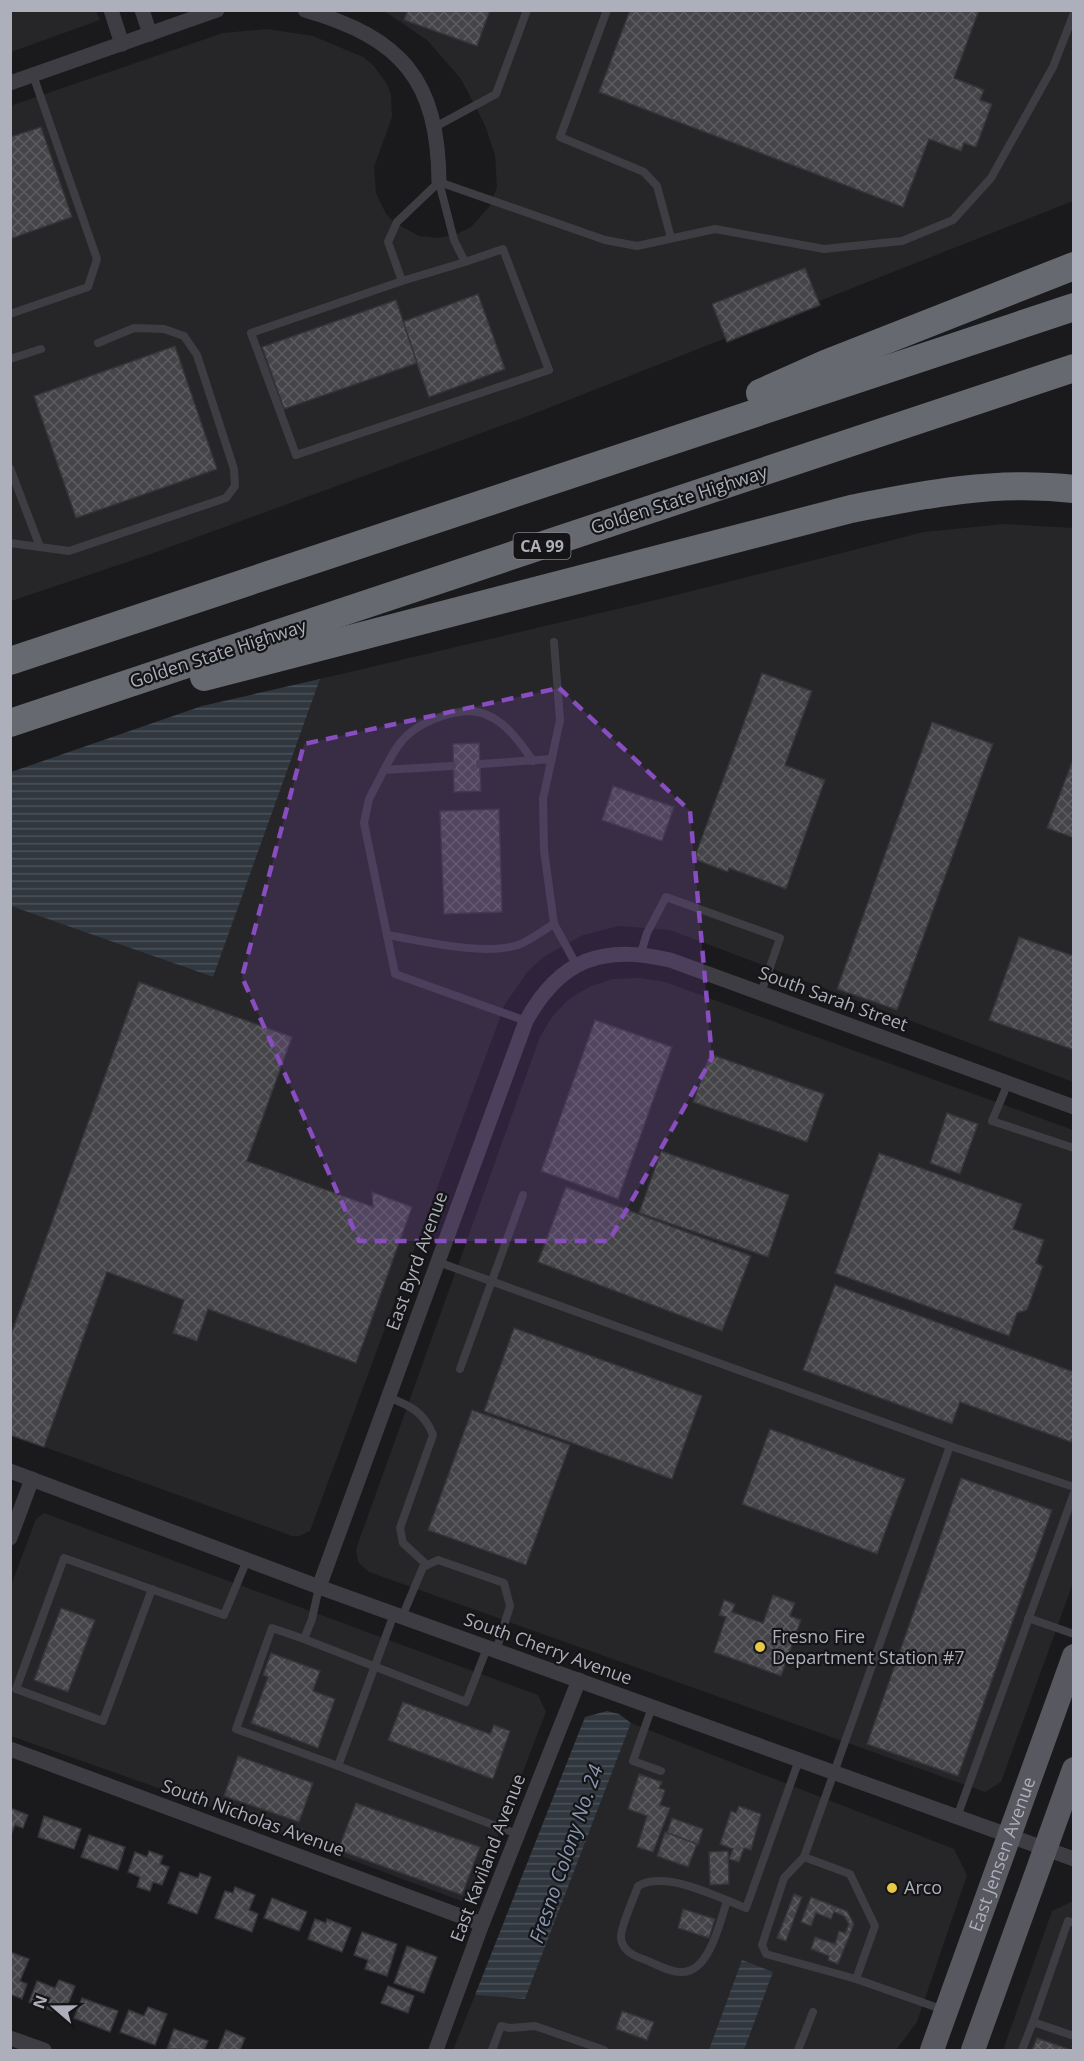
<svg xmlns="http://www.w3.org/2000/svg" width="1084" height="2061" font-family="'Open Sans',sans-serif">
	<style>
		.built { fill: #262629 }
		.water { fill: url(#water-rules) }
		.building { fill: url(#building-cross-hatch); stroke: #353438; stroke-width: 1.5 }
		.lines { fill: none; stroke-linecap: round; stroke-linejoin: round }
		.lane { stroke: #3d3d43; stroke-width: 8 }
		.street { stroke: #3d3d43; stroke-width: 15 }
		.primary { stroke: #575860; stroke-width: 24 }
		.highway { stroke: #676971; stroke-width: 28 }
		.marked { fill: #884dbe; fill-opacity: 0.2; stroke: #884dbe; stroke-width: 4.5; stroke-dasharray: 12 8; stroke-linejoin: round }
		.poi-dot { fill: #e7c946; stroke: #151517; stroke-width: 2 }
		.labels { text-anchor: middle; stroke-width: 4.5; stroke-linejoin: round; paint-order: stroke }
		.shield { fill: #151517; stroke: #7f818a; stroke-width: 1.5 }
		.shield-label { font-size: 16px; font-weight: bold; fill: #adafbb }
		.street-label { font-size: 18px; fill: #adafbb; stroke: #151517 }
		.poi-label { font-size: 18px; fill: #adafbb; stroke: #151517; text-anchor: start }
		.water-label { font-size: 20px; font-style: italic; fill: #8798b3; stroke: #151517 }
	</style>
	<defs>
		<pattern id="water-rules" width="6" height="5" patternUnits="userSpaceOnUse" patternTransform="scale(1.5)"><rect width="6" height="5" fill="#30373f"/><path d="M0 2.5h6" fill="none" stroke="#4b5159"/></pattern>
		<pattern id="building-cross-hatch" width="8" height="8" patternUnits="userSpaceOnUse" patternTransform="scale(1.5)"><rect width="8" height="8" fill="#444449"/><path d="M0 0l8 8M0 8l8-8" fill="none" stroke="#5c5c61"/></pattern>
	</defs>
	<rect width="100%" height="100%" fill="#1a1a1c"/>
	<!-- built -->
	<g class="built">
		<polygon points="10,11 96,11 100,20 11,52"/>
		<polygon points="384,11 1073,11 1073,201 528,416 151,554 11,601 10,106 223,33 267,29 313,36 363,57 373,65 387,84 391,95 392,117 374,167 376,193 386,214 395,223 419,236 438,238 455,235 471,227 490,206 497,187 495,155 485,125 461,79 427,40"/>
		<polygon points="1005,524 1073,528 1073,1082 670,930 619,926 583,935 545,956 528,971 505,1004 310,1531 299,1536 292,1536 11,1435 10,904 212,977 320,679 668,597 924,532"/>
		<polygon points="640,978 665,982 1073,1130 1073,1583 1001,1782 985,1792 369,1572 358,1562 356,1549 540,1037 552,1017 568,1000 589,987 613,979"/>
		<polygon points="44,1513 538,1695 546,1712 474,1898 464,1902 195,1801 11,1736 10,1588 36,1519"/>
		<polygon points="631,1723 954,1849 967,1875 917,2022 896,2050 453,2050 475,1995 525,1999"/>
		<polygon points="1073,1901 1073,2050 1003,2050 1052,1911"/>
	</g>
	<!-- water -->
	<g class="water">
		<polygon points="320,679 213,977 11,906 11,772 202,706"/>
		<polygon points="607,1711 619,1714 631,1723 525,1999 475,1995 585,1717"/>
		<polygon points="742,1960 773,1972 744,2050 709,2050"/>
	</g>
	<!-- building -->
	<g class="building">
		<polygon points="408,10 490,10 477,46 404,20"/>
		<polygon points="630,10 979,10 954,78 984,90 980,100 992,104 976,147 964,143 961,151 929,139 903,207 599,92"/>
		<polygon points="41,127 72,217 10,239 10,137"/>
		<polygon points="805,268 820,305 727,342 712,304"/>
		<polygon points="478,294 505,369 429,397 402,322"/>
		<polygon points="396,300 417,363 284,409 262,347"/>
		<polygon points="175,346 217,469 76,518 34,396"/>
		<polygon points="762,673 812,691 785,765 825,780 786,889 729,868 728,872 694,859"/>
		<polygon points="932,722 993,744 897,1010 837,989"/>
		<polygon points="479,743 481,791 454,792 453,744"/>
		<polygon points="1074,757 1074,838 1047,828"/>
		<polygon points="613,786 674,807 662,841 602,820"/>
		<polygon points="499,809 502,912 444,914 440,811"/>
		<polygon points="1019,937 1074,956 1074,1050 989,1020"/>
		<polygon points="139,982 292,1037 247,1161 373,1207 372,1192 412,1207 356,1363 208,1309 197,1341 173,1333 184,1300 107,1272 44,1447 10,1435 10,1337"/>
		<polygon points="595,1020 672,1047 618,1199 541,1171"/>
		<polygon points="710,1054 824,1094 807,1142 693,1102"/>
		<polygon points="947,1113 978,1124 960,1174 930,1163"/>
		<polygon points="661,1151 789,1195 768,1257 639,1213"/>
		<polygon points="879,1153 1022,1204 1013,1229 1044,1240 1036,1263 1043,1266 1027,1310 1017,1313 1009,1336 835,1273"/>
		<polygon points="566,1187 751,1256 722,1331 538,1262"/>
		<polygon points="835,1285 1074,1372 1074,1435 1071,1442 960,1402 952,1424 803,1370"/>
		<polygon points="514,1328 702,1396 672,1479 484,1411"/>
		<polygon points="472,1410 570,1445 526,1565 428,1530"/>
		<polygon points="770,1429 905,1479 877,1554 742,1504"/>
		<polygon points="961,1478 1052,1510 958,1776 867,1744"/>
		<polygon points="773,1595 795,1603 790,1616 801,1620 781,1676 714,1652 726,1617 719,1615 724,1600 735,1604 732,1612 763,1623"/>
		<polygon points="61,1608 95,1620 68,1692 34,1680"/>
		<polygon points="271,1653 320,1671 313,1691 335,1699 318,1748 251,1723 268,1677 263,1675"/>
		<polygon points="403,1702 490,1734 494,1725 510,1731 493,1779 388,1740"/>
		<polygon points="238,1756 313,1783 299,1822 224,1796"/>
		<polygon points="639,1774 662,1782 659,1788 665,1790 660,1805 670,1808 653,1852 637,1847 647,1816 628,1809"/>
		<polygon points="356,1803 480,1847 462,1895 338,1850"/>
		<polygon points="739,1806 761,1814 751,1850 744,1848 739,1862 729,1859 733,1849 720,1844 731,1811 736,1813"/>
		<polygon points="10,1808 28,1815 23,1828 15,1825 10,1837"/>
		<polygon points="44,1816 81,1829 74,1849 38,1837"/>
		<polygon points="672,1818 703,1829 698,1845 667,1833"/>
		<polygon points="665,1832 697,1844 688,1867 657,1856"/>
		<polygon points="89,1835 125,1847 118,1870 81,1857"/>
		<polygon points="149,1851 163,1856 160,1864 169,1867 162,1885 153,1882 150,1891 137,1887 140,1877 128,1872 135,1852 147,1857"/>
		<polygon points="728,1851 729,1884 710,1885 709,1852"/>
		<polygon points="180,1872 198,1878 200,1873 211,1877 197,1914 168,1903"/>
		<polygon points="235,1887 255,1895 249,1910 258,1914 252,1932 215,1918 225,1891 233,1893"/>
		<polygon points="794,1894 802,1897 786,1941 777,1938"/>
		<polygon points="811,1897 847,1911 854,1924 838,1964 828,1960 829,1956 811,1949 815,1937 835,1944 839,1931 845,1933 849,1924 844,1916 834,1912 831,1919 816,1913 811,1926 801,1922"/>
		<polygon points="272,1898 307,1912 299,1931 264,1918"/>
		<polygon points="683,1909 715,1919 709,1938 678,1928"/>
		<polygon points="315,1919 326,1923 327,1919 351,1928 342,1952 308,1939"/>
		<polygon points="362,1932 397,1944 387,1976 365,1969 368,1960 354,1955"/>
		<polygon points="407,1946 437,1957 424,1993 394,1983"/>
		<polygon points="10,1952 29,1959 20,1981 27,1984 22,1999 10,1994"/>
		<polygon points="59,1980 75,1986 64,2015 29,2002 37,1981 55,1988"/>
		<polygon points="388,1986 414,1996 408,2013 381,2003"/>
		<polygon points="82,1998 118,2011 110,2032 74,2018"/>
		<polygon points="148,2007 167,2014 155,2045 120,2032 129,2010 144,2016"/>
		<polygon points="622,2011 654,2022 647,2040 616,2029"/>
		<polygon points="174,2029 208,2041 204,2050 167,2049"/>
		<polygon points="226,2030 245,2038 240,2050 218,2050"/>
		<polygon points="1037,2038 1071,2050 1032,2050"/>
	</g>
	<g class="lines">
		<!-- lane -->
		<g class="lane">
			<polyline points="607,10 560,137 644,172 657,186 671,238"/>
			<polyline points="435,127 496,94 527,10"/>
			<polyline points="439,182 454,240 465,262 503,249 549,370 296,455 251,333 402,281 465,262"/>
			<polyline points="439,182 605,240 637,246 715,229 824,249 902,241 953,220 991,178 1053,67 1074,13"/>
			<polyline points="402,281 388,242 397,222 439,182"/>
			<polyline points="10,314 88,287 97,259 33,75"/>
			<polyline points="10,359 41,349"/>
			<polyline points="10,468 40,547"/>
			<polyline points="10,543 69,551 226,498 235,486 234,469 197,355 184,336 164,329 134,328 98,343"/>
			<polyline points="554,642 560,720 543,799 544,850 554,924 577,966"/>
			<polyline points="480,764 552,759"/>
			<polyline points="452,766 384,770 369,799 364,823 395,974 526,1021"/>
			<path d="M384 770C389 761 394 750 401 742 418 721 462 704 487 715 507 723 521 744 533 761"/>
			<path d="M387 935C424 941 482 956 518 945 530 941 543 930 554 924"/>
			<polyline points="641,953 647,933 666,897 780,938 761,993"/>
			<polyline points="1008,1083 992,1121 1074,1148"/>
			<polyline points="438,1262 950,1446 804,1857 850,1874 875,1926 856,1979 944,2010"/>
			<polyline points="460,1369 523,1195"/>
			<path d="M388 1397C411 1406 424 1412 433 1435L400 1528 403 1543 427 1565"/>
			<polyline points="950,1446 1074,1487"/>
			<polyline points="319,1587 312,1619 304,1639 466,1702 487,1648"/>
			<polyline points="152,1589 103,1721 16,1689 64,1558 224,1615 247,1560"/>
			<polyline points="394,1614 338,1766 517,1834"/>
			<polyline points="402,1617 423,1567 438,1560 504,1583 510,1606 496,1651"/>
			<polyline points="1028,1618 1074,1634"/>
			<polyline points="304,1639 272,1628 236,1729 338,1766"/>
			<polyline points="652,1707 633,1761 661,1771"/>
			<polyline points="957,1817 1074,1493"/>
			<polyline points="804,1857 784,1878 762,1945 766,1954 856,1979"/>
			<path d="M727 1901C720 1921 710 1971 683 1972 670 1973 655 1963 643 1959 634 1956 622 1950 621 1938 620 1927 634 1898 638 1886 667 1870 717 1897 746 1908L799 1760"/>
			<polyline points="1033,2022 1068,1921 1074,1923"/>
			<polyline points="492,2050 501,2026 510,2028 535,2026 604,2050"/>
			<polyline points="798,2050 813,2012"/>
			<polyline points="1022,2050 1033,2022 1074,2036"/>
		</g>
		<!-- street -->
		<g class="street">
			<polyline points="111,10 122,44"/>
			<polyline points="142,10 150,34"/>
			<path d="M305 10C402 38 438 80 439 182"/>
			<polyline points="10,83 217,10"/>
			<polyline points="10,1471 319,1587 1074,1859"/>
			<polyline points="10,1538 32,1479"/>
			<path d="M319 1587 526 1021C560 959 603 944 670 960L1074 1107"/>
			<polyline points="10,1749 482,1924"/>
			<polyline points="10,2038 44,2050"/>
			<polyline points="436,2050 482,1924 579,1680"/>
		</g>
		<!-- primary -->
		<g class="primary">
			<path id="s1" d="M932 2050 1074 1656"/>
			<polyline points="973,2050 1074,1769"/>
		</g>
		<!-- highway -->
		<g class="highway">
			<polyline points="760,393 825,364 1074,266"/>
			<polyline points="10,661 1074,307"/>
			<path d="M204 677 851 509C925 494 997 480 1074 489"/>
			<polyline points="10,723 1074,368"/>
		</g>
	</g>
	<!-- marked area -->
	<path class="marked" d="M559 688 690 811 712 1058 609 1241H359L242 977 304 744Z"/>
	<!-- markers -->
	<g class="poi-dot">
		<circle cx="760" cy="1647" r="6"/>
		<circle cx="892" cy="1888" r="6"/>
	</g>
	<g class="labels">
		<!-- shield labels -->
		<rect class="shield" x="513.5" y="533" width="57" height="26" rx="4.5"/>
		<g class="shield-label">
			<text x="542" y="552">CA 99</text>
		</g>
		<!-- street labels -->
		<g class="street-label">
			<text transform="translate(679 500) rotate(-18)" y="6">Golden State Highway</text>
			<text transform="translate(218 654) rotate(-18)" y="6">Golden State Highway</text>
			<text transform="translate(833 999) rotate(20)" y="6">South Sarah Street</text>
			<text transform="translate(417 1261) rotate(-70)" y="6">East Byrd Avenue</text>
			<text transform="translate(548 1649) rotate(20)" y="6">South Cherry Avenue</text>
			<text transform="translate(253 1818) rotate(20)" y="6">South Nicholas Avenue</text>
			<text dy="6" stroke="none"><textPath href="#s1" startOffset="208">East Jensen Avenue</textPath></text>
			<text transform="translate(488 1858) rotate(-69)" y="6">East Kaviland Avenue</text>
		</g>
		<!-- poi labels -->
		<g class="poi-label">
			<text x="772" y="1643">Fresno Fire<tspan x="772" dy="21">Department Station #7</tspan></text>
			<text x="904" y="1894">Arco</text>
		</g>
		<!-- water labels -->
		<g class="water-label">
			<text transform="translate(566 1854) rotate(-71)" y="7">Fresno Colony No. 24</text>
		</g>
	</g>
	<!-- border -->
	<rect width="1084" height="2061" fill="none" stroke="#adafbb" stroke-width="24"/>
	<!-- north arrow -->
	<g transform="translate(54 2007) rotate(290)" stroke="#151517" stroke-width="4.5" paint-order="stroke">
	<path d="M0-4.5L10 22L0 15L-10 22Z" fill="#adafbb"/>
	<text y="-9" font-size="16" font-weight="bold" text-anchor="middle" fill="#adafbb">N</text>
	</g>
</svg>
